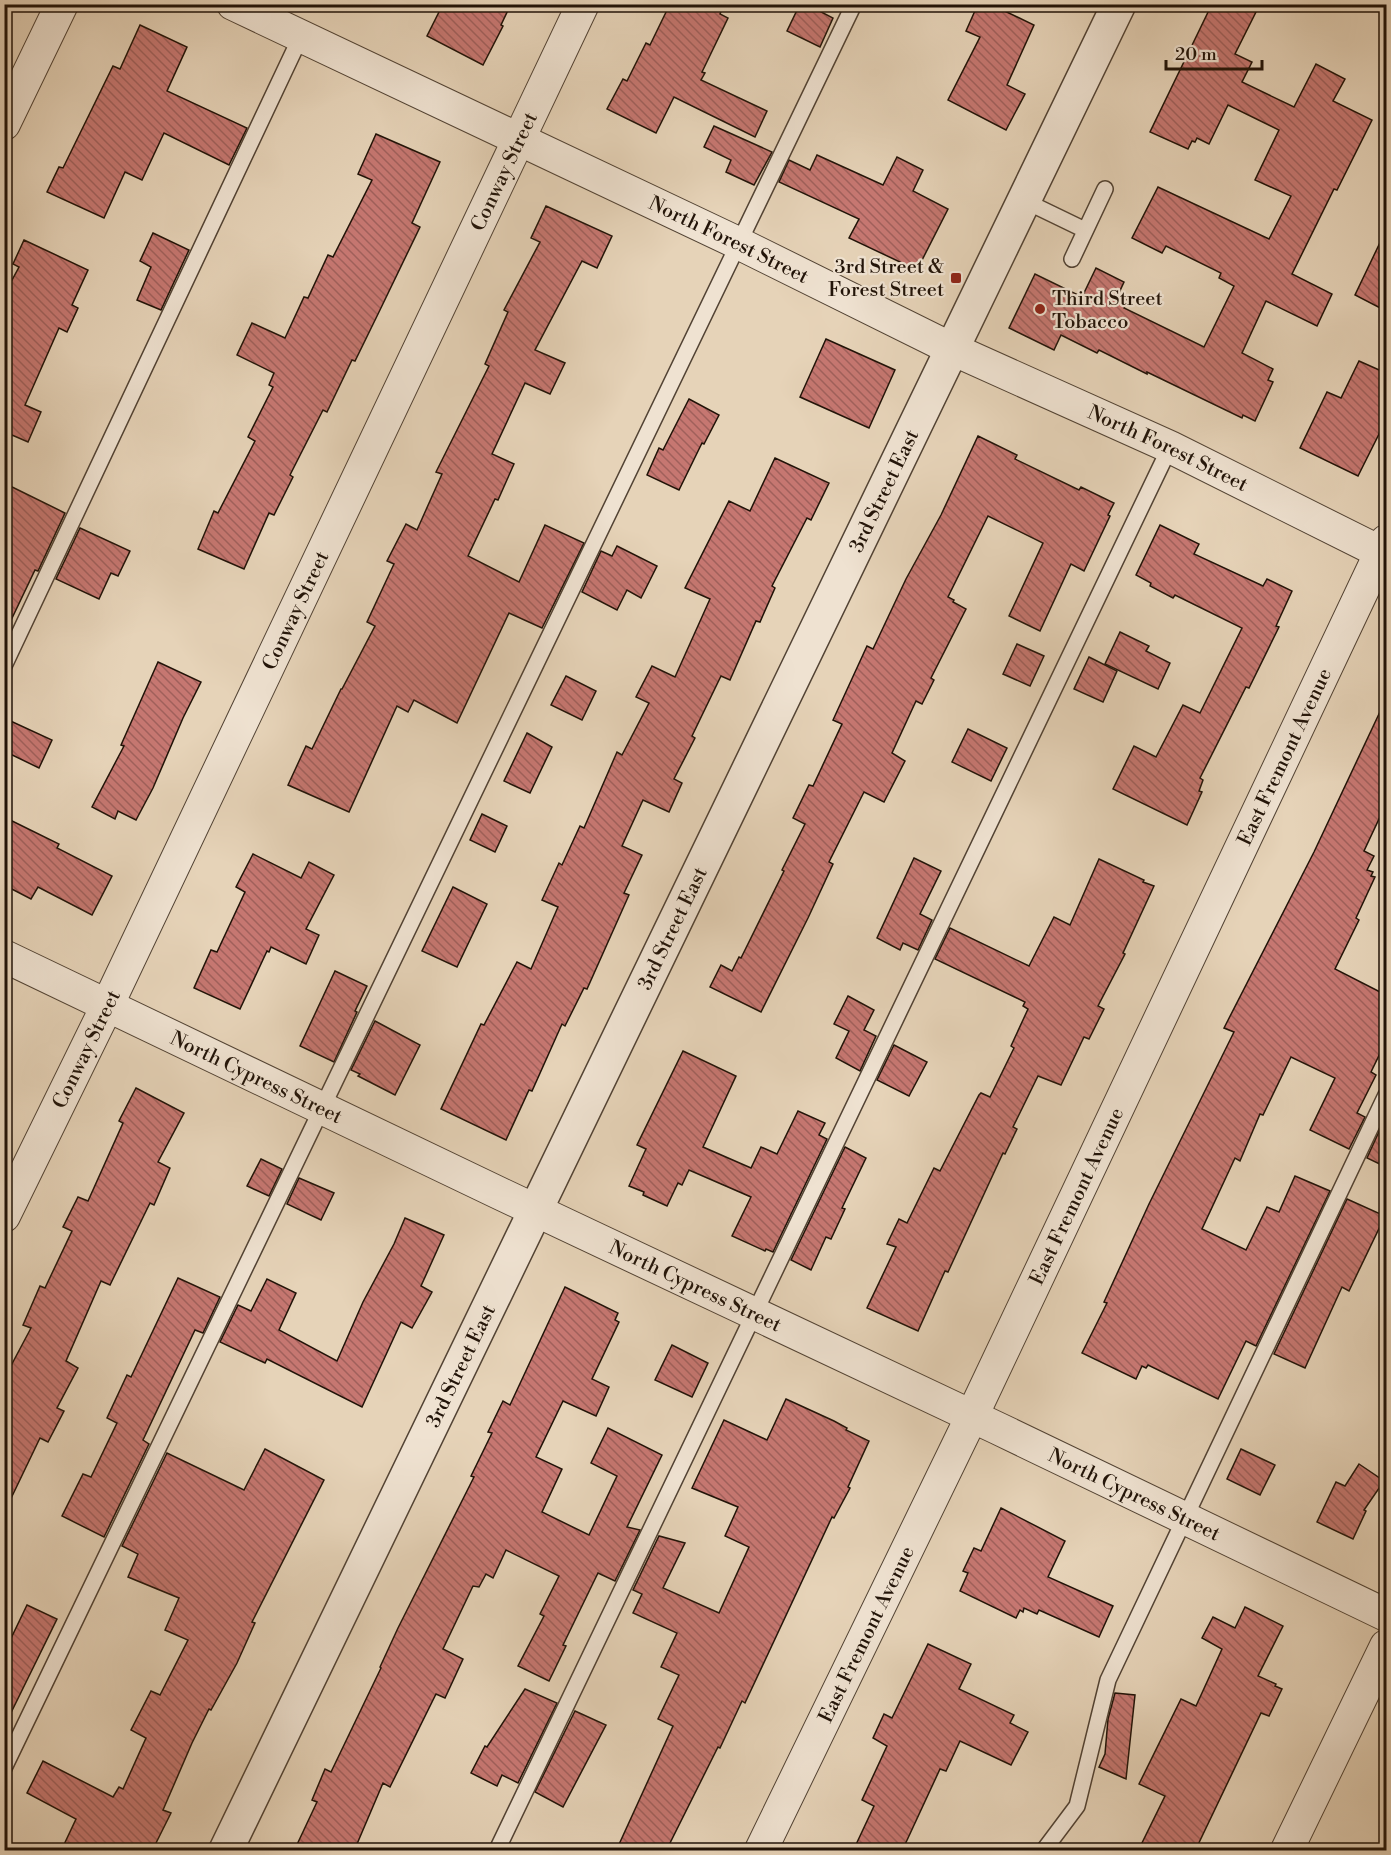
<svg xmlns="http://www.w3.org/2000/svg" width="1391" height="1855" font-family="'Libre Bodoni',serif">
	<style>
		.building { fill: url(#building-back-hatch); stroke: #211308; stroke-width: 1.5 }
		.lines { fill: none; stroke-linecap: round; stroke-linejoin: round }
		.service-casing { stroke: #524334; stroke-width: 18 }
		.minor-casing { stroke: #524334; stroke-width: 34 }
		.tertiary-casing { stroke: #524334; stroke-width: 36 }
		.service { stroke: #efe2d1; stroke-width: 15 }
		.minor { stroke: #efe2d1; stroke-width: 32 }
		.tertiary { stroke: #efe2d1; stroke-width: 33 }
		.poi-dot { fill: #8f2418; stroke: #efe2d1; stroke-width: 2 }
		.labels { text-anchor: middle; stroke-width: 4.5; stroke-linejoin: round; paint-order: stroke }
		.street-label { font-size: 20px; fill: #211308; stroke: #efe2d1 }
		.poi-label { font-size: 20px; fill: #211308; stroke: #efe2d1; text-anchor: end }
	</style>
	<defs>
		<pattern id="building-back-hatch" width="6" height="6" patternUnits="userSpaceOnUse" patternTransform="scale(1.5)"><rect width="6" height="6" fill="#c67771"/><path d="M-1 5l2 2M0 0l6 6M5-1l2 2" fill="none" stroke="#a0605b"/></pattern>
	</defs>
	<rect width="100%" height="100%" fill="#e6d3b8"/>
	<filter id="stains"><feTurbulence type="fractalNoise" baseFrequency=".00333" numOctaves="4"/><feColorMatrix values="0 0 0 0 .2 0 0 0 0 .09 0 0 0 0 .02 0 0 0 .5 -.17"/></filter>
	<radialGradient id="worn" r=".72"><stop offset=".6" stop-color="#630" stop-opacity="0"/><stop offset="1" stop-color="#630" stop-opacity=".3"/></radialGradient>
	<!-- building -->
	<g class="building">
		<polygon points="443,4 511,4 501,25 503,26 483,65 427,36"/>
		<polygon points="670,4 724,4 720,14 728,18 702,72 705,73 701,80 767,111 755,137 674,97 656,133 607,109 623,79 627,81 646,43 650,45"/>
		<polygon points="800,4 806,4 833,18 820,47 787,31"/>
		<polygon points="978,4 990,4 1034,25 1007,85 1025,94 1006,130 948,100 980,37 966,31"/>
		<polygon points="1212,4 1260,4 1235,54 1252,62 1242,82 1294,107 1316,64 1345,79 1333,101 1372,120 1337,190 1334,189 1292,274 1332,294 1317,326 1266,301 1242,353 1273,369 1268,380 1273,382 1255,421 1243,415 1242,418 1147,372 1147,374 1099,350 1097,353 1061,335 1054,350 1009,328 1035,274 1082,297 1096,268 1124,282 1118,295 1128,300 1124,308 1204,347 1234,286 1219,278 1221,273 1166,246 1162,253 1132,238 1158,187 1269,239 1291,196 1255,180 1279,130 1228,105 1209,144 1197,138 1195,142 1192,141 1188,149 1150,132"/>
		<polygon points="140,25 187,47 167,91 247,128 229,165 164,133 142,180 125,172 104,218 47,192 59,167 63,168 113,66 120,69"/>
		<polygon points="714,126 772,152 754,185 726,172 731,160 704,147"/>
		<polygon points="376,134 440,162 412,223 420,227 379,312 355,361 352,360 327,412 323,410 290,475 293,477 274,515 269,513 244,569 198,549 214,511 218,513 255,441 248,437 273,387 269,385 274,373 237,355 252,323 285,338 304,297 308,298 328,255 333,257 372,180 358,174"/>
		<polygon points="817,155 883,185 897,157 923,170 913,191 948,209 917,270 849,238 859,219 779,182 789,160 810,170"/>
		<polygon points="546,206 612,236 597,268 582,261 535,350 565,363 550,394 525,383 492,454 514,464 498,500 495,499 468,556 519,582 545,525 584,543 542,628 509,613 457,723 414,700 408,712 397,706 349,812 288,785 306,746 312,749 341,689 342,689 375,626 367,622 394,564 387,561 406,524 417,530 442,474 436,472 489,366 485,364 508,312 504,310 540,242 531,238"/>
		<polygon points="1386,230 1386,311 1355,295"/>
		<polygon points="153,233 189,250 161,310 137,300 151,267 140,261"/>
		<polygon points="24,240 88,270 72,305 78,308 67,332 59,328 25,405 41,412 28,442 12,435 4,452 4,295 19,267 13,264"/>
		<polygon points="826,339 895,370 869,428 800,397"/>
		<polygon points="1359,361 1386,373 1386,420 1358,476 1300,448 1327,392 1341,398"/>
		<polygon points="689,399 719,415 704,444 702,443 679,490 647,475 659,448 663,450"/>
		<polygon points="978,436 1017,455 1015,459 1079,490 1081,487 1114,503 1108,515 1110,516 1084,571 1071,564 1040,631 1009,616 1043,543 988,516 948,597 954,600 953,602 966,609 931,678 934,680 922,704 916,701 892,753 905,761 884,802 864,792 829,862 833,864 808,918 761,1012 710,987 721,965 732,971 739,957 741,958 784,871 782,870 805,824 793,818 809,785 813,786 842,724 833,720 867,646 873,649 906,579 941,515"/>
		<polygon points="775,458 829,483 811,520 807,518 772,586 775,588 760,622 756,621 730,680 721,676 692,736 695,738 674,779 682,783 669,812 643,800 622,846 642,855 624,893 629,895 587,989 584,988 565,1026 562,1024 532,1091 529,1090 506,1140 441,1109 481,1024 484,1025 517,962 531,969 558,907 542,900 559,863 562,865 580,826 584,828 617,752 622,755 649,703 636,697 652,666 675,677 710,599 685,588 729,501 750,511"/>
		<polygon points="4,483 65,513 38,571 35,570 4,635"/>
		<polygon points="1160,525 1199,544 1194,554 1263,586 1267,579 1292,591 1276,626 1279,627 1249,688 1246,687 1200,778 1203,780 1199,791 1202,792 1187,825 1113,789 1134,746 1156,757 1183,705 1200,713 1242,628 1175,595 1173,598 1150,586 1151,583 1136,575"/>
		<polygon points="80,528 130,551 118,576 111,573 99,599 56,579"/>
		<polygon points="617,546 657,566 641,598 627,590 617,610 582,592 601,551 612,556"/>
		<polygon points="1120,632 1149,646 1146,651 1170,663 1158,689 1105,664"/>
		<polygon points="1017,644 1044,656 1030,686 1003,674"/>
		<polygon points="1089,657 1117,671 1103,702 1074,689"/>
		<polygon points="158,662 201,682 183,718 153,788 136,820 118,811 115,819 92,807 124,746 121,745"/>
		<polygon points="566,676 596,691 582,720 551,705"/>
		<polygon points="1386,699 1386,804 1364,851 1374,856 1367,870 1373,872 1371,876 1375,877 1356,918 1359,920 1335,969 1386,995 1386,1041 1371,1072 1376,1075 1357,1113 1365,1117 1349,1149 1310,1130 1335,1078 1291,1057 1263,1115 1260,1114 1240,1161 1235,1158 1202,1229 1246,1250 1267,1207 1279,1212 1295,1176 1330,1191 1256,1346 1246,1341 1218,1399 1148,1365 1146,1368 1142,1366 1136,1379 1082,1353 1107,1303 1104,1302 1149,1204 1234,1032 1224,1028 1314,852"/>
		<polygon points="4,718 52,740 39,768 4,751"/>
		<polygon points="968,729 1007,748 991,781 952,762"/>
		<polygon points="527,733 552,747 530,793 504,781"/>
		<polygon points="482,814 507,826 495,852 470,840"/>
		<polygon points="4,817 59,844 57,848 112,876 92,915 38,887 31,899 4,885"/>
		<polygon points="253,854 301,878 309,862 334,875 306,929 319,935 306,964 271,947 269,952 267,951 240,1009 194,988 211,950 217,952 245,892 236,887"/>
		<polygon points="914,858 941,871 920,914 932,920 918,950 903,943 900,950 877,938"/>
		<polygon points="1099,859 1144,880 1143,882 1154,886 1123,953 1125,954 1098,1006 1104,1009 1089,1039 1084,1037 1061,1085 1038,1076 1013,1127 1017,1129 1005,1154 1003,1153 948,1272 945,1271 918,1331 867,1308 896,1247 887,1244 899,1219 907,1223 934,1168 940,1171 979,1095 981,1093 990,1097 1014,1048 1011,1046 1028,1009 1023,1006 1025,1002 935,959 950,928 1029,966 1054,917 1070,925"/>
		<polygon points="453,887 487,904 457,967 422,951"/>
		<polygon points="335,971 367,986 355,1011 357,1012 334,1062 300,1046"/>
		<polygon points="848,996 874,1010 864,1030 876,1036 860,1071 836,1058 849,1031 834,1024"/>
		<polygon points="375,1021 420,1045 395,1095 358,1076 360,1074 351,1070"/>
		<polygon points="894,1045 927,1062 909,1096 877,1080"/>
		<polygon points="683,1051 736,1076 703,1147 751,1168 761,1147 777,1154 798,1111 825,1123 819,1135 827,1139 773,1252 766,1249 765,1251 732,1236 751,1197 689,1170 682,1185 678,1183 667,1206 643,1195 644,1192 629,1186 646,1149 637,1145"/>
		<polygon points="136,1088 184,1113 158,1162 170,1168 154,1205 150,1203 110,1285 101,1281 66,1361 78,1368 57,1408 64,1411 48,1442 40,1438 4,1513 4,1379 31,1328 23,1325 40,1286 45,1288 72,1231 63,1227 78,1197 88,1201 123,1123 119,1121"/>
		<polygon points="1382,1125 1386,1128 1386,1167 1367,1158"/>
		<polygon points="845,1147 866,1158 842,1208 845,1209 831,1239 826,1237 811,1270 791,1260"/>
		<polygon points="261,1159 282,1169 269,1196 247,1186"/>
		<polygon points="299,1178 334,1193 321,1220 287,1204"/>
		<polygon points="1347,1199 1385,1216 1349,1291 1342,1287 1305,1368 1274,1354"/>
		<polygon points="405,1218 444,1235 421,1286 432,1292 412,1328 401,1322 362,1407 267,1359 265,1363 220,1342 238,1305 251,1311 267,1279 296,1293 279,1330 337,1361 363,1302 394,1244"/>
		<polygon points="178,1278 220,1297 203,1333 195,1330 143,1440 149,1444 104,1537 62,1516 83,1474 91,1477 117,1423 107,1418 127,1375 131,1377"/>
		<polygon points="565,1287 618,1313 615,1320 619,1322 592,1379 609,1387 596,1416 563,1401 536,1457 562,1469 542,1512 589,1535 617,1476 591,1463 608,1428 662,1455 627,1527 640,1530 615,1581 598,1573 563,1645 566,1646 549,1681 518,1666 544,1616 540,1614 559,1576 506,1550 493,1578 486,1574 479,1587 473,1586 443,1649 463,1659 445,1698 436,1694 390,1787 383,1783 354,1851 294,1851 317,1802 312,1800 325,1769 331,1772 381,1668 380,1667 398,1628 474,1477 471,1476 492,1433 488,1432 503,1401 510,1405"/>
		<polygon points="672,1345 708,1363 692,1397 655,1380"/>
		<polygon points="786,1399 834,1421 847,1428 846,1430 869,1441 848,1487 850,1488 834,1518 832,1517 745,1703 742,1701 720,1748 718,1747 666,1851 616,1851 673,1726 658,1719 679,1675 661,1667 677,1633 633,1613 642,1594 633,1590 659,1536 685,1543 663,1588 719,1613 749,1547 725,1536 738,1507 692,1488 724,1420 767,1440"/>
		<polygon points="265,1449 324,1480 252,1622 255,1623 237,1663 211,1710 209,1709 192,1743 163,1810 171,1813 152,1851 61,1851 76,1819 27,1793 43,1761 113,1797 119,1787 123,1789 146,1738 131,1730 151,1691 160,1695 188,1640 165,1630 179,1598 128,1577 138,1554 122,1546 167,1453 244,1490"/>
		<polygon points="1241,1449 1275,1465 1260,1495 1227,1479"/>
		<polygon points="1359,1464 1384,1481 1364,1510 1366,1511 1353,1539 1317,1522 1336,1482 1345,1486"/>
		<polygon points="1001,1508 1065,1541 1048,1577 1113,1606 1099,1637 1039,1610 1037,1614 1024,1608 1023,1612 1020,1610 1016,1618 960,1591 968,1573 963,1571 974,1548 981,1551"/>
		<polygon points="27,1605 57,1619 4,1727 4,1653"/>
		<polygon points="1245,1607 1283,1626 1258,1676 1276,1684 1275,1686 1282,1689 1269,1716 1261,1713 1195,1851 1138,1851 1165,1796 1139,1784 1181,1699 1196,1706 1222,1649 1202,1638 1213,1617 1235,1628"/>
		<polygon points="928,1644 971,1664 959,1689 1014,1715 1010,1723 1028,1732 1011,1765 960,1741 946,1771 940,1769 902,1851 853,1851 874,1806 862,1800 887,1746 873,1738 884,1714 892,1718"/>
		<polygon points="525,1689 557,1703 518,1783 502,1775 497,1786 471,1773 485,1746 487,1747"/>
		<polygon points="1115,1693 1135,1695 1126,1779 1099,1767 1105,1754 1108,1719"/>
		<polygon points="575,1711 606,1725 563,1807 535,1792"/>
	</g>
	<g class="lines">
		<!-- service casing -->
		<g class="service-casing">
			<g id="service">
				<polyline points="1025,201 1085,230"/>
				<polyline points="1072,259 1105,189"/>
				<polyline points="4,666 301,36"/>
				<polyline points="4,1768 854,4"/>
				<polyline points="497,1850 1170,447"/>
				<polyline points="1044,1850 1077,1806 1108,1680 1386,1095"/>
			</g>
		</g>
		<!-- minor casing -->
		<g class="minor-casing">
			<g id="minor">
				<path id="s1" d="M233 4 738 243 952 349 1170 447 1386 555"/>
				<polyline points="4,124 62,4"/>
				<path id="s2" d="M4 956 501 1194 997 1428 1386 1615"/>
				<path id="s3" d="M4 1216 108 1004 583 4"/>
				<path id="s4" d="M761 1850 972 1416 1386 541"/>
				<polyline points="1287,1850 1386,1646"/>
			</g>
		</g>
		<!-- tertiary casing -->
		<g class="tertiary-casing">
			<g id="tertiary">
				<path id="s5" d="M226 1850 1119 4"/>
			</g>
		</g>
		<!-- service -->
		<use href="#service" class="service"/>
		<!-- minor -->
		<use href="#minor" class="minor"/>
		<!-- tertiary -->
		<use href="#tertiary" class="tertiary"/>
	</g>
	<!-- markers -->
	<g class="poi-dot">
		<rect x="950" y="272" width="12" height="12" rx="3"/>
		<circle cx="1040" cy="309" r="6"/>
	</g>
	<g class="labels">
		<!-- street labels -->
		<g class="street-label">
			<text dy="7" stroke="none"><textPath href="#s3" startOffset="1158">Conway Street</textPath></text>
			<text dy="7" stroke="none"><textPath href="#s1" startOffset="549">North Forest Street</textPath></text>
			<text dy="7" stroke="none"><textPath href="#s1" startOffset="1035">North Forest Street</textPath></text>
			<text dy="7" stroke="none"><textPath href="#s5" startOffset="1510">3rd Street East</textPath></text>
			<text dy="7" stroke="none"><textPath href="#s3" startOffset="672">Conway Street</textPath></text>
			<text dy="7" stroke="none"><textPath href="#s4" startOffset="1212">East Fremont Avenue</textPath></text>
			<text dy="7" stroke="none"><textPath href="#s5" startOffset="1024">3rd Street East</textPath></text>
			<text dy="7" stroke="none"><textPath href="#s3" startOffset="186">Conway Street</textPath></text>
			<text dy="7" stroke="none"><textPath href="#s2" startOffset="280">North Cypress Street</textPath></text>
			<text dy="7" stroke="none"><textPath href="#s4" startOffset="726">East Fremont Avenue</textPath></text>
			<text dy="7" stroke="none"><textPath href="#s2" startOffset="766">North Cypress Street</textPath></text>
			<text dy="7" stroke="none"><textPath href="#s5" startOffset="538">3rd Street East</textPath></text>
			<text dy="7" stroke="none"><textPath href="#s2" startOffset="1252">North Cypress Street</textPath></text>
			<text dy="7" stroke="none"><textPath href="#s4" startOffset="240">East Fremont Avenue</textPath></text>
		</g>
		<!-- poi labels -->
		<g class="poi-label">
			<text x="944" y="273">3rd Street &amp;<tspan x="944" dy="23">Forest Street</tspan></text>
			<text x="1052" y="305" text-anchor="start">Third Street<tspan x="1052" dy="23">Tobacco</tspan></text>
		</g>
	</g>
	<!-- margin -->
	<rect width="1391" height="1855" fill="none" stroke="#e6d3b8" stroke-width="24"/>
	<rect x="6" y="6" width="1379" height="1843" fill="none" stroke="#211308" stroke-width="3"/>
	<rect x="12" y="12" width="1367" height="1831" fill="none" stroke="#211308" stroke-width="1.5"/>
	<!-- scale -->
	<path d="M1166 60v9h96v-9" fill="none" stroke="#211308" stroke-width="3"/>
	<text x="1175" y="60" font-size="18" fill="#211308" stroke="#efe2d1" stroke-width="4.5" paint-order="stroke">20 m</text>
	<rect width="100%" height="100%" filter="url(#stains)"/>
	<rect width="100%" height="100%" fill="url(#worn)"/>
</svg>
